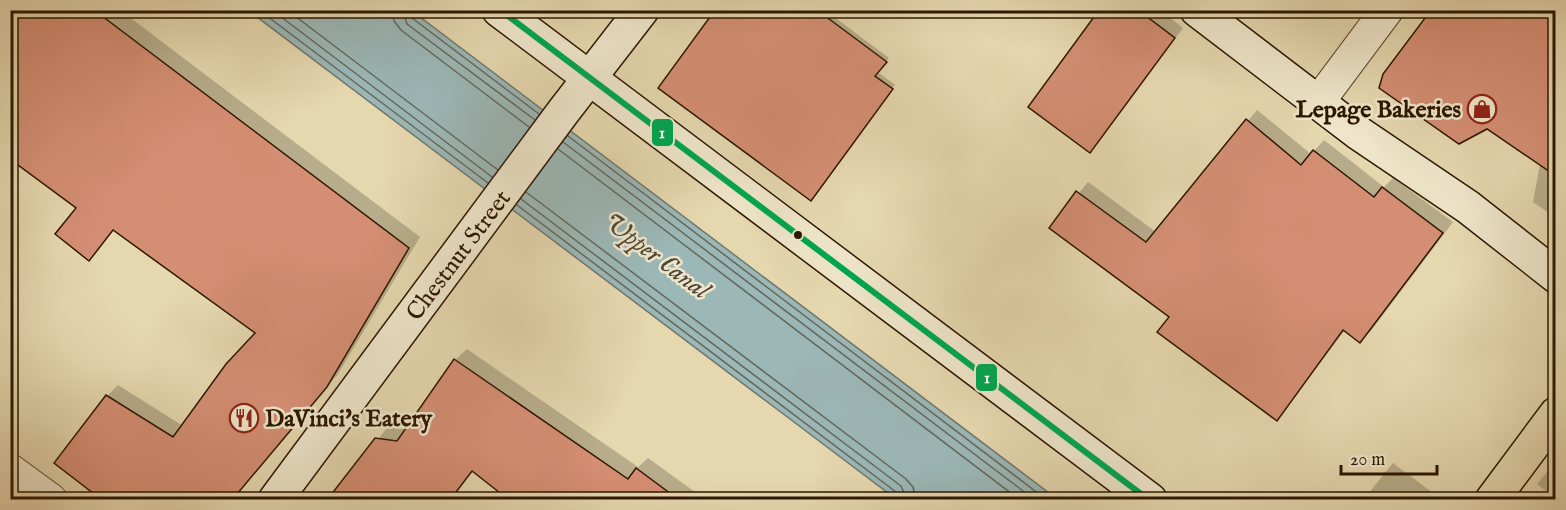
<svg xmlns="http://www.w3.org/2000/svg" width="1566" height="510" font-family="'IM FELL English',serif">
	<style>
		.water { fill: #9bb7b6; stroke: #6f776d; stroke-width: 1.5 }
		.shadow { fill: #0003 }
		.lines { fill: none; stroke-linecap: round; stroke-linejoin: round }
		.shore { stroke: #64675b; stroke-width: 1.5 }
		.building { fill: #d48e73; stroke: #2d1700; stroke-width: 1.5 }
		.street-casing { stroke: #5b472c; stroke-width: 34 }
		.secondary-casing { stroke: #2d1700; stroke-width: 36 }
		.highway-casing { stroke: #2d1700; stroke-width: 36 }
		.street { stroke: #eee5ca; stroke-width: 32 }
		.secondary { stroke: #eee5ca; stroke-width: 33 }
		.highway { stroke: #e5d7ae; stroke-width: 33 }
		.bus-1-casing { stroke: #eee5ca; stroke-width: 10 }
		.bus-1 { stroke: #00a651; stroke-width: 6 }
		.bus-dot { fill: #2d1700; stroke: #eee5ca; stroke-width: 2 }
		.labels { text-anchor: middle; stroke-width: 5; stroke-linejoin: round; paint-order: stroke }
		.poi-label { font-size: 24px; font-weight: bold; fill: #2d1700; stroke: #eee5ca; text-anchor: end }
		.street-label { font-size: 24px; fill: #2d1700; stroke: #eee5ca }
		.water-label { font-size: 26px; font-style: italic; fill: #4e4737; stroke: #eee5ca }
		.line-badge { stroke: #eee5ca; stroke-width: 2 }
		.badge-label { font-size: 16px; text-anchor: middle; font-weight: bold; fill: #fff }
	</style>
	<rect width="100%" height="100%" fill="#e5d7ae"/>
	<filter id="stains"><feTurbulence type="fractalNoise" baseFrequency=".00333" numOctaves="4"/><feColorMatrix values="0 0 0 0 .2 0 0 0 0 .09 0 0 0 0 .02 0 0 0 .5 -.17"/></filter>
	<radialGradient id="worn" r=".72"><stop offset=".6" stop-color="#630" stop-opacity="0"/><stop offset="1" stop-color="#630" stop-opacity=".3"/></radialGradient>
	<!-- water -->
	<polygon class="water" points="249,11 412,11 1057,499 896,499"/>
	<!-- shadow -->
	<g class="shadow">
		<polygon points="10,10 120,10 420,237 338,374 231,500 107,396 118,385 183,426 257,333 114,229 89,259 78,207"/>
		<polygon points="717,10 825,10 889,58 878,72 895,85 814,195"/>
		<polygon points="1101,10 1160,10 1183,28 1090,151"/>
		<polygon points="1556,10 1556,218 1533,202 1540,164"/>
		<polygon points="1257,110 1311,154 1324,140 1384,187 1393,178 1453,222 1371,331 1360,341 1345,330 1277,419 1171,316 1051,227 1088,182 1156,232"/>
		<polygon points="467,349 638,467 648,458 706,500 511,500 473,471 451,500 329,500 388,427 407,430 455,360"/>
		<polygon points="1556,461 1556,499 1537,484"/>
		<polygon points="1393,463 1437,496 1435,500 1363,500"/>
	</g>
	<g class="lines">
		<!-- shore -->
		<g class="shore">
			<polyline points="259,10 488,183"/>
			<polyline points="272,10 492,177"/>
			<polyline points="287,10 498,170"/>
			<polyline points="393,10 394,21 401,30 529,127"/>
			<polyline points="402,10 407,24 535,120"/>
			<polyline points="409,10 412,18 539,114"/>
			<polyline points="568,136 1047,500"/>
			<polyline points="563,142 1035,500"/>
			<polyline points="558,149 1020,500"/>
			<polyline points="526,192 906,479 913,487 916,500"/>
			<polyline points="521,199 901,486 907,500"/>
			<polyline points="517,205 896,492 899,500"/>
		</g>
	</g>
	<!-- building -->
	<g class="building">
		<polygon points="10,10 94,10 409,248 327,387 232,500 102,500 54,463 106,395 173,437 226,364 255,333 113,230 89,261 55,234 76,208 10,159"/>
		<polygon points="715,10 817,10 887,62 875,76 893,89 811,201 658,88"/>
		<polygon points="1099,10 1138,10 1175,38 1090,153 1028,107"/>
		<polygon points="1431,10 1556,10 1556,176 1487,129 1459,144 1379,88 1383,74"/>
		<polygon points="1246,119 1301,165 1313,150 1374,197 1382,187 1443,233 1360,343 1343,330 1277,421 1157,332 1169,317 1049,228 1076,191 1146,242"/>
		<polygon points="454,359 628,479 636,468 679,500 509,500 472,471 450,500 327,500 375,438 397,441"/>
	</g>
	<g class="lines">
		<!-- street casing -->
		<g class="street-casing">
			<g id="street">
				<polyline points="1319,101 1387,10"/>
				<polyline points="10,470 51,500"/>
			</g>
		</g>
		<!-- secondary casing -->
		<g class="secondary-casing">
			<g id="secondary">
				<polyline points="499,10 1150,500"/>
				<polyline points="1197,10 1357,132 1468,207 1556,276"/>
				<polyline points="275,500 563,112 642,10"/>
			</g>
		</g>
		<!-- highway casing -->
		<g class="highway-casing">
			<polyline id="highway" points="1492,500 1556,414"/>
		</g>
		<!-- street -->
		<use href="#street" class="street"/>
		<!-- secondary -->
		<use href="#secondary" class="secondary"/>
		<!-- highway -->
		<use href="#highway" class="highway"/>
		<!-- bus-1 casing -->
		<g class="bus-1-casing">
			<polyline id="bus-1" points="500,10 1149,500"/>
		</g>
		<!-- bus-1 -->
		<use href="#bus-1" class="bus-1"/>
	</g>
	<!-- icons -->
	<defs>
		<g id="shop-ring" transform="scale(1.5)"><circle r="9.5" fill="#eee5ca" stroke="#8f2418" stroke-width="1.5"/><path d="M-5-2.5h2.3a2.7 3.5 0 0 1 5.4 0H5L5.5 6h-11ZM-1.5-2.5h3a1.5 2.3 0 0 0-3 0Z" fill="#8f2418"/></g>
		<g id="restaurant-ring" transform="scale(1.5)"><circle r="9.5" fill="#eee5ca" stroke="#8f2418" stroke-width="1.5"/><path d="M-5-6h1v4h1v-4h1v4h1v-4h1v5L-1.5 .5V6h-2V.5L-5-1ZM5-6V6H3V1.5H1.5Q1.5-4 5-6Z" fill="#8f2418"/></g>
	</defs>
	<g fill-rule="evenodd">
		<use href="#shop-ring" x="1482" y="109"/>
		<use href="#restaurant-ring" x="244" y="418"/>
	</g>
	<!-- markers -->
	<circle class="bus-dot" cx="798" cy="235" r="5"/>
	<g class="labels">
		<!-- poi labels -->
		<g class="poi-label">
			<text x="1461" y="117">Lepage Bakeries</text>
			<text x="265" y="426" text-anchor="start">DaVinci's Eatery</text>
		</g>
		<!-- street labels -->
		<g class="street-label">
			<text transform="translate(458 255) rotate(-53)" y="8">Chestnut Street</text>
		</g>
		<!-- water labels -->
		<g class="water-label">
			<text transform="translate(657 255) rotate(37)" y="9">Upper Canal</text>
		</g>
	</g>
	<g class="line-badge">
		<rect x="651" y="118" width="23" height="29" rx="6" fill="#00a651"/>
		<rect x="975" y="363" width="23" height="29" rx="6" fill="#00a651"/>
	</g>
	<g class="badge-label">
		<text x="662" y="138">1</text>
		<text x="987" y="383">1</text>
	</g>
	<!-- margin -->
	<rect width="1566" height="510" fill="none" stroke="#e5d7ae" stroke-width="36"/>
	<rect x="12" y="12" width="1542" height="486" fill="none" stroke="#2d1700" stroke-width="3"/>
	<rect x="18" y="18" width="1530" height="474" fill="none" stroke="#2d1700" stroke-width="1.5"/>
	<!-- scale -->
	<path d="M1341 465v9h96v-9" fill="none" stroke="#2d1700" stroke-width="3"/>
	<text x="1350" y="465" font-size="18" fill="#2d1700" stroke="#eee5ca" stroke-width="4.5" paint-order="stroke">20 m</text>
	<rect width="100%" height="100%" filter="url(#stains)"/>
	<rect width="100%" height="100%" fill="url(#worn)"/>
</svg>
